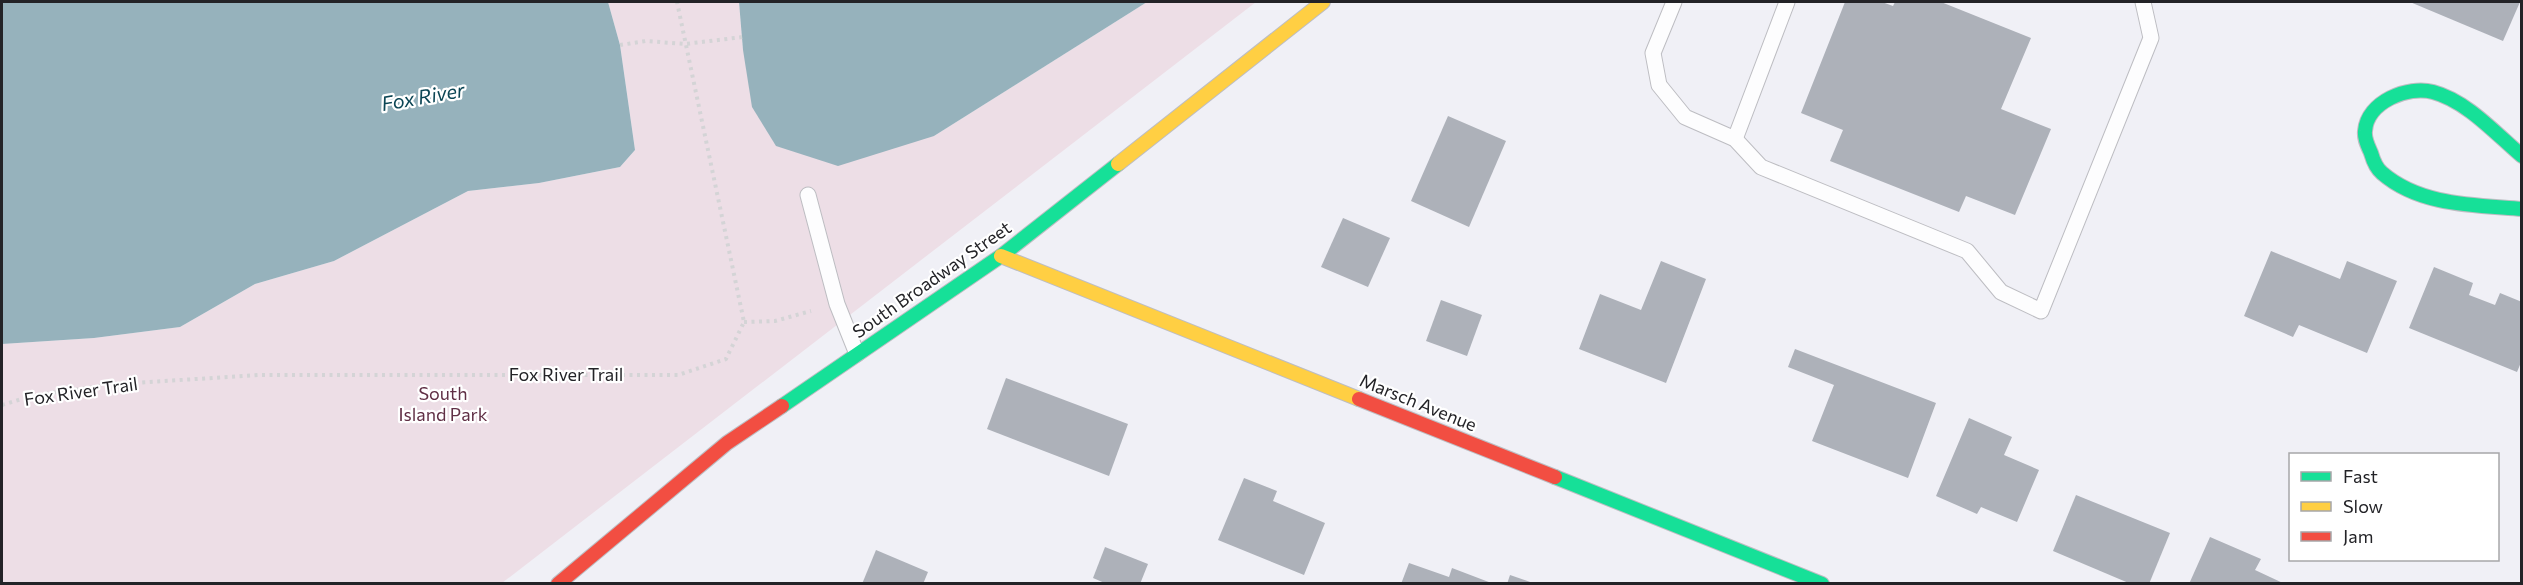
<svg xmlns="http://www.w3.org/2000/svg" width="2523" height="585" font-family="Commissioner,sans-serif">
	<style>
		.green { fill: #eddee6 }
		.water { fill: #96b2bc }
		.building { fill: #adb1b9 }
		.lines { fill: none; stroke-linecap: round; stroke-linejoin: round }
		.lane-casing { stroke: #bdbdc2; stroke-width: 17 }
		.fast-casing { stroke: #bdbdc2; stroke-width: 16 }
		.slow-casing { stroke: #bdbdc2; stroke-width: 16 }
		.jam-casing { stroke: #bdbdc2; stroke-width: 16 }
		.path { stroke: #d4d4d6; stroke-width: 4; stroke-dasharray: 3 4.5; stroke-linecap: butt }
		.lane { stroke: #fdfdfe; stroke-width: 15 }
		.fast { stroke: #16e098; stroke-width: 14 }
		.slow { stroke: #ffcf43; stroke-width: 14 }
		.jam { stroke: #f24e42; stroke-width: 14 }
		.labels { text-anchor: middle; stroke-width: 4.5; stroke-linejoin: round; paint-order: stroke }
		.street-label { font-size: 18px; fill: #232327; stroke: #fff }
		.park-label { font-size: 18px; fill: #602f45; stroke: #fff }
		.water-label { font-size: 20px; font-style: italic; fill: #0c4655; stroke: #fff }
	</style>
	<rect width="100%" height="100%" fill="#f0f0f6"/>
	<!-- green -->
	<polygon class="green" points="608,2 739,2 743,50 934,136 1147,2 1256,2 502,583 2,584 2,344 94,338 180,327 255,284 334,261 468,191 539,183 620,167 635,150 620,45"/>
	<!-- water -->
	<g class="water">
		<polygon points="2,2 608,2 620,45 635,150 620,167 539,183 468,191 334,261 255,284 180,327 94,338 2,344"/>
		<polygon points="739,2 1147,2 934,136 838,166 776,146 752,107 743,50"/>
	</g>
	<!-- building -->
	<g class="building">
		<polygon points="1845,2 1882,2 1893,6 1895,2 1941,2 2031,38 2001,109 2051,129 2015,215 1966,196 1959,212 1830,161 1843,130 1801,113"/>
		<polygon points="2410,2 2520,2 2503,41"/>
		<polygon points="1448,116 1506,141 1469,227 1411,201"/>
		<polygon points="1343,218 1390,238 1368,287 1321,267"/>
		<polygon points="2271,251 2340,279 2347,261 2397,281 2367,353 2299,325 2293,337 2244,316"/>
		<polygon points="1661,261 1706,279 1666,383 1579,349 1600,294 1641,310"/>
		<polygon points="2434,267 2473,283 2469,295 2495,305 2500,293 2522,302 2522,360 2517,372 2409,328"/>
		<polygon points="1441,300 1482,315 1467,356 1426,341"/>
		<polygon points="1795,349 1936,403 1908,478 1812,441 1834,385 1788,367"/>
		<polygon points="1006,378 1128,424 1109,476 987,429"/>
		<polygon points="1969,418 2012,437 2004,455 2039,470 2017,522 1981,507 1977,514 1936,496"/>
		<polygon points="1244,478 1277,491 1273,501 1325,523 1304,575 1218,540"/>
		<polygon points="2076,495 2170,533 2149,584 2131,584 2053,551"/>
		<polygon points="2210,537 2261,559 2255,570 2285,584 2189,584"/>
		<polygon points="1105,547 1148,564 1140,584 1107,584 1093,578"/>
		<polygon points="876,550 928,572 923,584 862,584"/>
		<polygon points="1409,563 1449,577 1452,568 1494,584 1401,584"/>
		<polygon points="1510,575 1533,583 1533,584 1507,584"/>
	</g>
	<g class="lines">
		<!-- lane casing -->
		<g class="lane-casing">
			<g id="lane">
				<polyline points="1674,2 1653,53 1659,85 1685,117 1735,139 1761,167 1967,251 2001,292 2041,311 2151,38 2143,2"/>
				<polyline points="1735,139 1787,2"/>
				<polyline points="808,195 837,304 857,354"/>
			</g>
		</g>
		<!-- fast casing -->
		<g class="fast-casing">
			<g id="fast">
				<path d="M2522 156C2496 134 2467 101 2433 92 2408 85 2367 102 2365 131 2364 139 2368 146 2371 153 2373 160 2376 168 2382 173 2420 206 2475 205 2522 209"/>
				<polyline points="782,406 1001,256 1118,164"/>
				<polyline points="1555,477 1822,584"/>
			</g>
		</g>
		<!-- slow casing -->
		<g class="slow-casing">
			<g id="slow">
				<polyline points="1118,164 1323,2"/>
				<polyline points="1001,256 1359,399"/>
			</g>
		</g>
		<!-- jam casing -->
		<g class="jam-casing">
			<g id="jam">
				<polyline points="1359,399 1555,477"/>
				<polyline points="558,584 727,443 782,406"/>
			</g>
		</g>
		<!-- path -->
		<g class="path">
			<polyline points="620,45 646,41 685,44 743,37"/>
			<polyline points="744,322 775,321 811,311"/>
			<polyline points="2,405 35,395 118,384 259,375 678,375 726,359 744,322 677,2"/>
		</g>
		<!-- lane -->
		<use href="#lane" class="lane"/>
		<!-- fast -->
		<use href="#fast" class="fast"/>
		<!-- slow -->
		<use href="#slow" class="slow"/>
		<!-- jam -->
		<use href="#jam" class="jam"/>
	</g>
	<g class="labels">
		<!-- street labels -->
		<g class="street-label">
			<text transform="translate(932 280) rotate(-35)" y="6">South Broadway Street</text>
			<text x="566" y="381">Fox River Trail</text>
			<text transform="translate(81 392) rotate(-8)" y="6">Fox River Trail</text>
			<text transform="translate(1418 403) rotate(22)" y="6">Marsch Avenue</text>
		</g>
		<!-- park labels -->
		<g class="park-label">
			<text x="443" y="400">South<tspan x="443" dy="21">Island Park</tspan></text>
		</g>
		<!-- water labels -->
		<g class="water-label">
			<text transform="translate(423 97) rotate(-10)" y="7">Fox River</text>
		</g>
	</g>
	<!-- border -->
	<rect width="2523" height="585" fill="none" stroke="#232327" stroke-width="6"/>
	<!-- legend -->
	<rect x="2289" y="453" width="210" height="108" fill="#ffffff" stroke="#a7a7a9" stroke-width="1.5"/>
	<rect x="2301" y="472" width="30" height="9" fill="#16e098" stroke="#a7a7a9" stroke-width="1.5"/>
	<text x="2343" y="483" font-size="18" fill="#232327">Fast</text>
	<rect x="2301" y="502" width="30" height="9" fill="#ffcf43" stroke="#a7a7a9" stroke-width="1.5"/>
	<text x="2343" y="513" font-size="18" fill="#232327">Slow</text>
	<rect x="2301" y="532" width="30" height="9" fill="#f24e42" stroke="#a7a7a9" stroke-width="1.5"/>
	<text x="2343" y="543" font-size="18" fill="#232327">Jam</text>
</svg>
